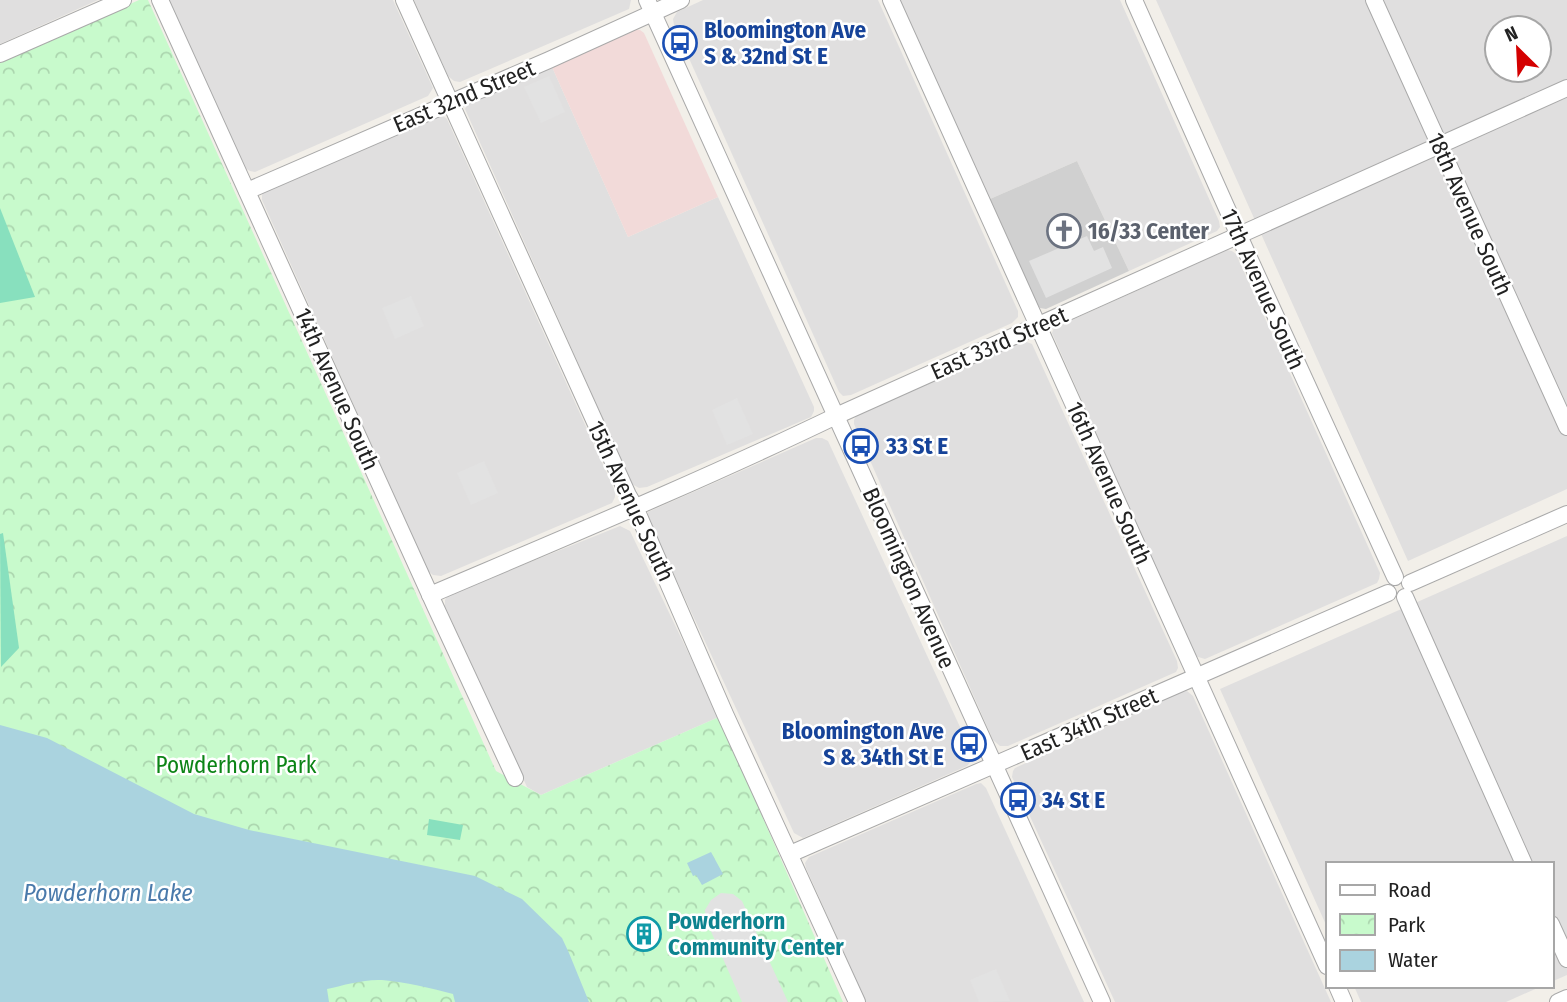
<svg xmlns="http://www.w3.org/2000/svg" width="1567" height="1002" font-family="'Fira Sans Condensed',sans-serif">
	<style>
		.residential { fill: #e0dfdf; fill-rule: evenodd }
		.commercial { fill: #f2dad9 }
		.religious { fill: #d0d0d0 }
		.park { fill: url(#park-crowns) }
		.pitch { fill: #88e0be }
		.parking { fill: #e2e2e2 }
		.water { fill: #aad3df }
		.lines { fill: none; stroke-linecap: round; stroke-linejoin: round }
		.minor-casing { stroke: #a9a9a9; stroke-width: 18 }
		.minor { stroke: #fff; stroke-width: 16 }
		.labels { text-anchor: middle; stroke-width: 5; stroke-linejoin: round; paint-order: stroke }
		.transit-label { font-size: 23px; font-weight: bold; fill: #164399; stroke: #fff; text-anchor: start }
		.street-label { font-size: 23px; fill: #222; stroke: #fff }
		.worship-label { font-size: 23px; font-weight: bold; fill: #5b616d; stroke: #fff; text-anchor: start }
		.park-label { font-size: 23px; fill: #0c8416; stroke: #fff }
		.culture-label { font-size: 23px; font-weight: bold; fill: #0d838f; stroke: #fff; text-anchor: start }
		.water-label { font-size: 24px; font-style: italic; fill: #4a7aab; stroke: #fff }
	</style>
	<defs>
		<pattern id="park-crowns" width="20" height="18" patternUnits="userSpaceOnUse" patternTransform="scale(1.75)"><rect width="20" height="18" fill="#c8facc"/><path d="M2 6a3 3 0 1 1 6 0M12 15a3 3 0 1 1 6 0" fill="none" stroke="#acd6af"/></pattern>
	</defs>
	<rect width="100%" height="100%" fill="#f2efe9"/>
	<!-- residential -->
	<g class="residential">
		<polygon points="0,0 98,0 0,44"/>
		<polygon points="169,0 393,0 433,88 428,96 255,172 250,171 245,168"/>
		<polygon points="414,0 631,0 629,9 460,82 454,81 448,76"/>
		<polygon points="703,0 878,0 1018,311 1018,317 1012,323 851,395 843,396 839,392 674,25 673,19 677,12"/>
		<polygon points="899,0 1120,0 1219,221 1220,227 1217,231 1129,271 1077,161 990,199"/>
		<path d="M1156 0H1567V489L1408 561ZM1497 28H1539V70H1497Z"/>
		<polygon points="552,67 628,237 718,197 814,407 814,411 811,417 647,487 639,488 632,484 465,109 468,103"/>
		<polygon points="442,115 447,119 615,491 615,497 612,503 441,576 433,575 428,571 262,200 262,195 264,191"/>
		<polygon points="1227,250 1232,251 1236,254 1380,573 1379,579 1377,583 1205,659 1195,656 1052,333 1054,328"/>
		<polygon points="1024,341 1032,344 1177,661 1178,668 1176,672 1008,746 1000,746 993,740 854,424 854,420 856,416"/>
		<polygon points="816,438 822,438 828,441 972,753 972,760 967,766 803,838 794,833 648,519 648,512"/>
		<polygon points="620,526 630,531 719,717 541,795 527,787 445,606 445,600 448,595"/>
		<polygon points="1567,536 1567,975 1551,982 1551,864 1327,864 1327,927 1220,689"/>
		<polygon points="1187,691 1193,696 1331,1002 1115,1002 1012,777 1013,771 1015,768 1181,692"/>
		<polygon points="981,783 986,788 1084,1002 866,1002 806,868 805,863 809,857 976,784"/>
		<polygon points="1354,986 1542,986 1506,1002 1361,1002"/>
	</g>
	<!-- commercial -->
	<polygon class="commercial" points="634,30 640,30 644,33 718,197 628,237 552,67"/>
	<!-- religious -->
	<polygon class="religious" points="1077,161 1129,271 1046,309 1040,308 1035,302 990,199"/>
	<!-- park -->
	<polygon class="park" points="139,0 148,0 496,771 541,795 719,717 843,1002 0,1002 0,63"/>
	<!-- pitch -->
	<g class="pitch">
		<polygon points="0,208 35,297 0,303"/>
		<polygon points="3,533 19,648 1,667 0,534"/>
		<polygon points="429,819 463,825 460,840 427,835"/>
	</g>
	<!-- parking -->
	<g class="parking">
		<polygon points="549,76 565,112 541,123 524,87"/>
		<polygon points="1087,236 1094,251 1103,247 1112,268 1046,298 1029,261"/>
		<polygon points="411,296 424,326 395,339 382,308"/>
		<polygon points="737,398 753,434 727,445 712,410"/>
		<polygon points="484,461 498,493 471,505 457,473"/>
		<polygon points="721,893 733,894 742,901 788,1002 742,1002 706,920 705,910 711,900"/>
		<polygon points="996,969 1010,1001 979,1002 970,980"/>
	</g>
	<!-- water -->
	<g class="water">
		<path d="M0 725 47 738 194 814 249 830 475 876 522 899 562 938 569 953 589 1002H455L453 994C430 988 406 982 382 980 364 979 344 985 327 989L329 1002H0Z"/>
		<polygon points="711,852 723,874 702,885 696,875 693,876 687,863"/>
	</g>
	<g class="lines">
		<!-- minor casing -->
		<g class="minor-casing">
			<g id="minor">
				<polyline points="160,0 436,608 515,778"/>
				<polyline points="404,0 628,495 635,507 725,714 857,1002"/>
				<polyline points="647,0 1102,1002"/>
				<polyline points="891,0 1327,966"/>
				<polyline points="1134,0 1245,249 1395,577"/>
				<polyline points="1374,0 1567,427"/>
				<polyline points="0,54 123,0"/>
				<polyline points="247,191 549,60 681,0"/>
				<polyline points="1410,583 1567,514"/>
				<path d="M430 595C566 537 703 480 836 416L1567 88"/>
				<polyline points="1405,597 1524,864"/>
				<polyline points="790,854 1388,593"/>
				<polyline points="1551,924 1567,959"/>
				<polyline points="1337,986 1344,1002"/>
				<polyline points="1558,1002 1567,998"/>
			</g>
		</g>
		<!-- minor -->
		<use href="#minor" class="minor"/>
	</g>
	<!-- icons -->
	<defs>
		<g id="bus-ring" transform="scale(1.75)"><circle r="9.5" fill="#fff" stroke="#1a4fb4" stroke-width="1.5"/><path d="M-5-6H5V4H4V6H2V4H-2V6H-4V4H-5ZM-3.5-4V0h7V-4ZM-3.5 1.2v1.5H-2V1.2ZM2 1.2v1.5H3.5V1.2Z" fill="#1a4fb4"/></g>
		<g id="church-ring" transform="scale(1.75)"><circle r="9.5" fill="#fff" stroke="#6b7280" stroke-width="1.5"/><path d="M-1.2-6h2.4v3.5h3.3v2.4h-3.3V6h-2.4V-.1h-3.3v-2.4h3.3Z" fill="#6b7280"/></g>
		<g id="building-ring" transform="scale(1.75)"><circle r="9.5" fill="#fff" stroke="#0f9aa8" stroke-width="1.5"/><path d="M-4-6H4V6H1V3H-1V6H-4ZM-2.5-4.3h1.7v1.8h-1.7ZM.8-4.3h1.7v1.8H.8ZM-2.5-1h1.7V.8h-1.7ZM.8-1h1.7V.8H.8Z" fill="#0f9aa8"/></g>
	</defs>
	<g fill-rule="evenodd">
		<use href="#bus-ring" x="680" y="43"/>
		<use href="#church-ring" x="1064" y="231"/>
		<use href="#bus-ring" x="861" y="446"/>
		<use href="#bus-ring" x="969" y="744"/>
		<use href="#bus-ring" x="1018" y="800"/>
		<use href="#building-ring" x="644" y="934"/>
	</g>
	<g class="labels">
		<!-- transit labels -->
		<g class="transit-label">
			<text x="704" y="38">Bloomington Ave<tspan x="704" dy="26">S &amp; 32nd St E</tspan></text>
			<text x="886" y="454">33 St E</text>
			<text x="944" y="739" text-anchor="end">Bloomington Ave<tspan x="944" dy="26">S &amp; 34th St E</tspan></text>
			<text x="1042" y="808">34 St E</text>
		</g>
		<!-- street labels -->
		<g class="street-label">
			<text transform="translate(464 96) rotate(-23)" y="8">East 32nd Street</text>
			<text transform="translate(1470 214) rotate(66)" y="8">18th Avenue South</text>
			<text transform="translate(1263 289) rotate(66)" y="8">17th Avenue South</text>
			<text transform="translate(999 343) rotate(-24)" y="8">East 33rd Street</text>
			<text transform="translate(337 389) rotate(66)" y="8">14th Avenue South</text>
			<text transform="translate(1109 483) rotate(66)" y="8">16th Avenue South</text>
			<text transform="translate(631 501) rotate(65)" y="8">15th Avenue South</text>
			<text transform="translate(909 578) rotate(66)" y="8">Bloomington Avenue</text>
			<text transform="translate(1089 724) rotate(-24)" y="8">East 34th Street</text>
		</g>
		<!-- worship labels -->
		<g class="worship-label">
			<text x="1088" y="239">16/33 Center</text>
		</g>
		<!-- park labels -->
		<g class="park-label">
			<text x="236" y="773">Powderhorn Park</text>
		</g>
		<!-- culture labels -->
		<g class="culture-label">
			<text x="668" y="929">Powderhorn<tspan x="668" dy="26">Community Center</tspan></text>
		</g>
		<!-- water labels -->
		<g class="water-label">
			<text x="108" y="901">Powderhorn Lake</text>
		</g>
	</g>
	<!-- legend -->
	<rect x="1326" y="862" width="228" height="126" fill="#ffffff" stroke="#a7a7a7" stroke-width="2"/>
	<rect x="1340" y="885" width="35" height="10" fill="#ffffff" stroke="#a7a7a7" stroke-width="2"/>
	<text x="1388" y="897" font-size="21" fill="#222222">Road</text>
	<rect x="1340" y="914" width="35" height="21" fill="url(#park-crowns)" stroke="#a7a7a7" stroke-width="2"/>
	<text x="1388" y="932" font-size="21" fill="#222222">Park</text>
	<rect x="1340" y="950" width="35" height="21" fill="#aad3df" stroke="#a7a7a7" stroke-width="2"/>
	<text x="1388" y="967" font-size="21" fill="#222222">Water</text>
	<!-- north arrow -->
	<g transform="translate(1518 49) rotate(336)"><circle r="33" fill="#ffffff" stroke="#a7a7a7" stroke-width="2"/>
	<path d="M0-5L12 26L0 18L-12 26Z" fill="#d40000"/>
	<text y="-10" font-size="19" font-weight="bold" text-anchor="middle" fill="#222222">N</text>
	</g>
</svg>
